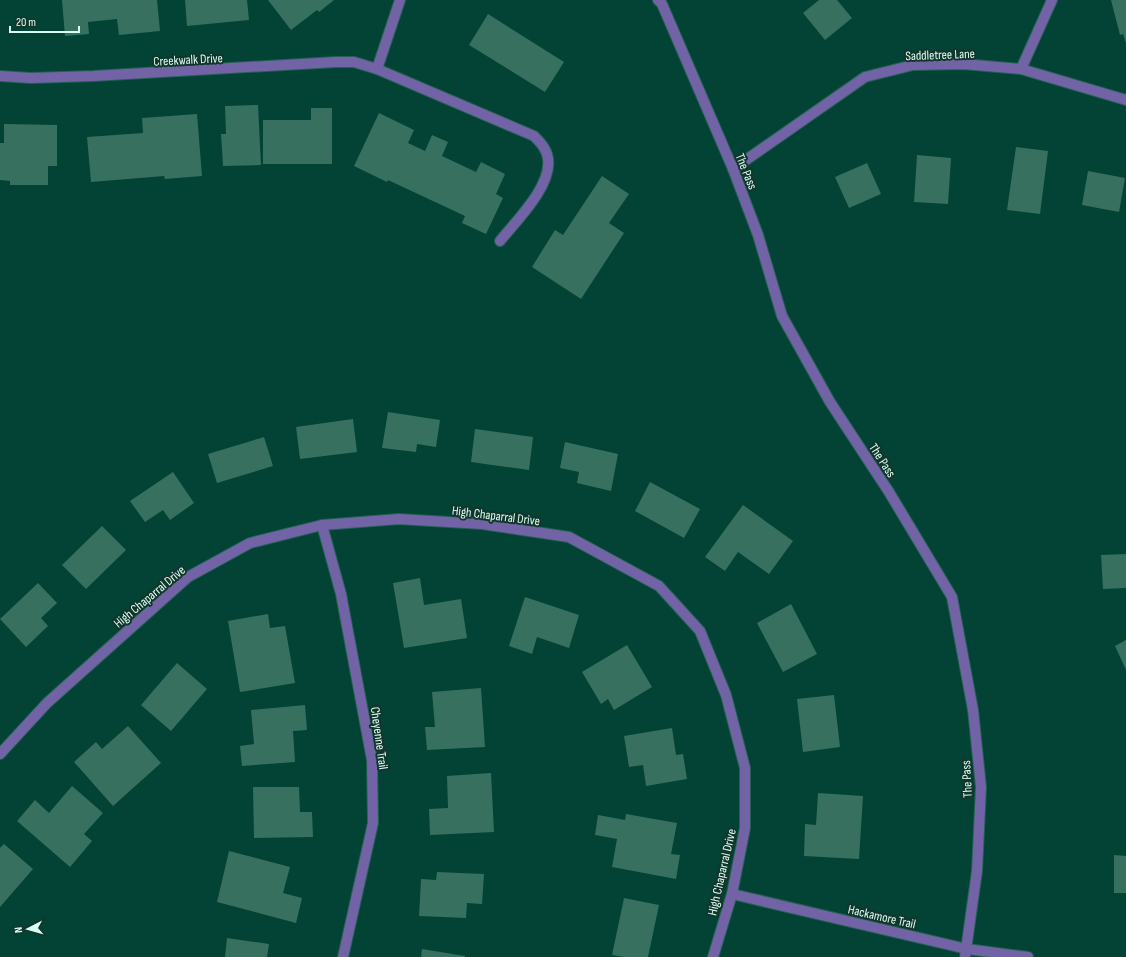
<svg xmlns="http://www.w3.org/2000/svg" width="1126" height="957" font-family="'Sofia Sans Condensed',sans-serif">
	<style>
		.building { fill: #37705f }
		.lines { fill: none; stroke-linecap: round; stroke-linejoin: round }
		.minor-casing { stroke: #246153; stroke-width: 12 }
		.tertiary-casing { stroke: #246153; stroke-width: 12 }
		.minor { stroke: #7163a5; stroke-width: 10 }
		.tertiary { stroke: #7163a5; stroke-width: 10 }
		.labels { text-anchor: middle; stroke-width: 4; stroke-linejoin: round; paint-order: stroke }
		.street-label { font-size: 13px; fill: #d9fff2; stroke: #14352c }
	</style>
	<rect width="100%" height="100%" fill="#024335"/>
	<!-- building -->
	<g class="building">
		<polygon points="62,0 157,0 160,31 119,35 117,19 88,22 89,34 65,36"/>
		<polygon points="185,0 247,0 249,20 187,26"/>
		<polygon points="268,0 334,0 319,12 317,10 291,30"/>
		<polygon points="819,0 837,0 852,18 825,40 803,13"/>
		<polygon points="1111,0 1126,0 1126,43 1123,34 1120,35"/>
		<polygon points="488,14 564,62 545,92 469,45"/>
		<polygon points="258,105 261,165 223,166 221,134 226,134 225,106"/>
		<polygon points="311,108 332,108 332,164 263,164 263,120 311,120"/>
		<polygon points="379,113 414,130 408,143 425,151 432,135 448,142 442,156 476,172 481,162 505,174 496,194 503,198 486,234 462,223 465,216 388,180 387,182 354,166"/>
		<polygon points="197,114 202,176 165,179 164,176 91,182 87,137 143,133 142,118"/>
		<polygon points="4,124 57,125 57,166 48,166 48,185 10,185 10,181 0,180 0,143 4,143"/>
		<polygon points="1016,147 1048,151 1040,214 1007,210"/>
		<polygon points="917,155 951,158 948,204 914,202"/>
		<polygon points="867,163 881,194 849,208 835,177"/>
		<polygon points="1088,171 1125,178 1119,212 1082,205"/>
		<polygon points="602,176 629,194 609,223 624,233 581,299 532,267 555,230 563,235"/>
		<polygon points="388,412 440,420 436,447 417,444 416,452 382,448"/>
		<polygon points="353,419 357,452 300,459 296,427"/>
		<polygon points="475,429 533,437 529,470 471,462"/>
		<polygon points="264,437 273,466 217,483 208,454"/>
		<polygon points="565,442 618,454 611,491 577,483 579,472 560,468"/>
		<polygon points="173,472 194,503 170,520 163,510 145,522 130,501"/>
		<polygon points="650,482 700,509 684,538 635,511"/>
		<polygon points="743,505 793,541 769,574 738,552 725,571 705,557"/>
		<polygon points="102,526 126,550 86,589 62,565"/>
		<polygon points="1126,554 1126,588 1103,589 1101,555"/>
		<polygon points="420,578 424,605 461,599 467,638 404,648 393,583"/>
		<polygon points="38,583 57,603 41,618 48,626 26,647 0,619"/>
		<polygon points="525,597 579,615 569,648 537,637 532,654 509,646"/>
		<polygon points="791,604 817,654 783,672 757,623"/>
		<polygon points="268,614 270,628 285,626 295,683 240,692 228,621"/>
		<polygon points="1126,640 1126,670 1115,646"/>
		<polygon points="627,645 652,687 614,710 608,699 601,704 582,672"/>
		<polygon points="177,663 207,689 171,731 141,705"/>
		<polygon points="481,688 485,747 427,750 425,727 435,727 432,692"/>
		<polygon points="834,695 840,747 803,752 797,699"/>
		<polygon points="305,705 307,730 293,731 295,762 242,766 240,746 254,744 251,710"/>
		<polygon points="128,726 161,763 113,806 74,762 96,742 102,749"/>
		<polygon points="672,728 676,755 683,754 687,779 646,786 643,765 629,767 624,736"/>
		<polygon points="491,773 494,832 430,835 429,809 448,808 447,776"/>
		<polygon points="72,786 103,813 84,834 92,841 70,867 17,821 35,800 49,813"/>
		<polygon points="253,787 299,787 300,812 312,812 313,837 254,838"/>
		<polygon points="818,793 863,796 859,859 804,856 805,824 816,825"/>
		<polygon points="626,814 677,823 671,854 680,855 676,879 612,867 617,839 595,835 598,815 625,820"/>
		<polygon points="4,844 33,869 0,907 0,848"/>
		<polygon points="229,851 290,867 283,893 302,898 296,923 217,902"/>
		<polygon points="1114,855 1126,856 1126,893 1114,893"/>
		<polygon points="437,872 484,874 482,904 467,903 466,918 419,916 421,879 436,880"/>
		<polygon points="624,898 659,905 648,957 624,957 612,955"/>
		<polygon points="227,938 269,944 267,957 225,957"/>
		<polygon points="422,949 465,956 465,957 421,957"/>
	</g>
	<g class="lines">
		<!-- minor casing -->
		<g class="minor-casing">
			<g id="minor">
				<polyline points="377,69 400,0"/>
				<polyline points="1021,69 1052,0"/>
				<path d="M0 76 31 78 93 76 336 62H354L377 69 534 136C540 142 547 149 548 159 552 186 516 221 500 241"/>
				<polyline points="733,169 865,77 913,65 963,64 1021,69 1126,100"/>
				<polyline points="322,525 341,594 372,760 373,823 343,957"/>
				<polyline points="0,754 47,703 188,577 250,543 322,525 399,519 482,524 569,537 659,586 700,631 726,695 745,768 745,828 732,894 713,957"/>
				<polyline points="732,894 967,949 1028,957"/>
			</g>
		</g>
		<!-- tertiary casing -->
		<g class="tertiary-casing">
			<polyline id="tertiary" points="658,0 662,4 733,169 758,235 782,316 830,402 889,492 952,597 973,710 981,787 977,871 965,957"/>
		</g>
		<!-- minor -->
		<use href="#minor" class="minor"/>
		<!-- tertiary -->
		<use href="#tertiary" class="tertiary"/>
	</g>
	<g class="labels">
		<!-- street labels -->
		<g class="street-label">
			<text transform="translate(940 54) rotate(-2)" y="5">Saddletree Lane</text>
			<text transform="translate(188 59) rotate(-3)" y="5">Creekwalk Drive</text>
			<text transform="translate(747 171) rotate(68)" y="5">The Pass</text>
			<text transform="translate(883 460) rotate(57)" y="5">The Pass</text>
			<text transform="translate(496 515) rotate(7)" y="5">High Chaparral Drive</text>
			<text transform="translate(149 596) rotate(-40)" y="5">High Chaparral Drive</text>
			<text transform="translate(380 738) rotate(82)" y="5">Cheyenne Trail</text>
			<text transform="translate(966 779) rotate(-93)" y="5">The Pass</text>
			<text transform="translate(721 872) rotate(-77)" y="5">High Chaparral Drive</text>
			<text transform="translate(882 916) rotate(13)" y="5">Hackamore Trail</text>
		</g>
	</g>
	<!-- north arrow -->
	<g transform="translate(28 929) rotate(264)" stroke="#14352c" stroke-width="3" paint-order="stroke">
	<path d="M0-3L7 15L0 10L-7 15Z" fill="#d9fff2"/>
	<text y="-6" font-size="11" font-weight="bold" text-anchor="middle" fill="#d9fff2">N</text>
	</g>
	<!-- scale -->
	<path d="M10 26v6h69v-6" fill="none" stroke="#d9fff2" stroke-width="2"/>
	<text x="16" y="26" font-size="12" fill="#d9fff2" stroke="#14352c" stroke-width="3" paint-order="stroke">20 m</text>
</svg>
